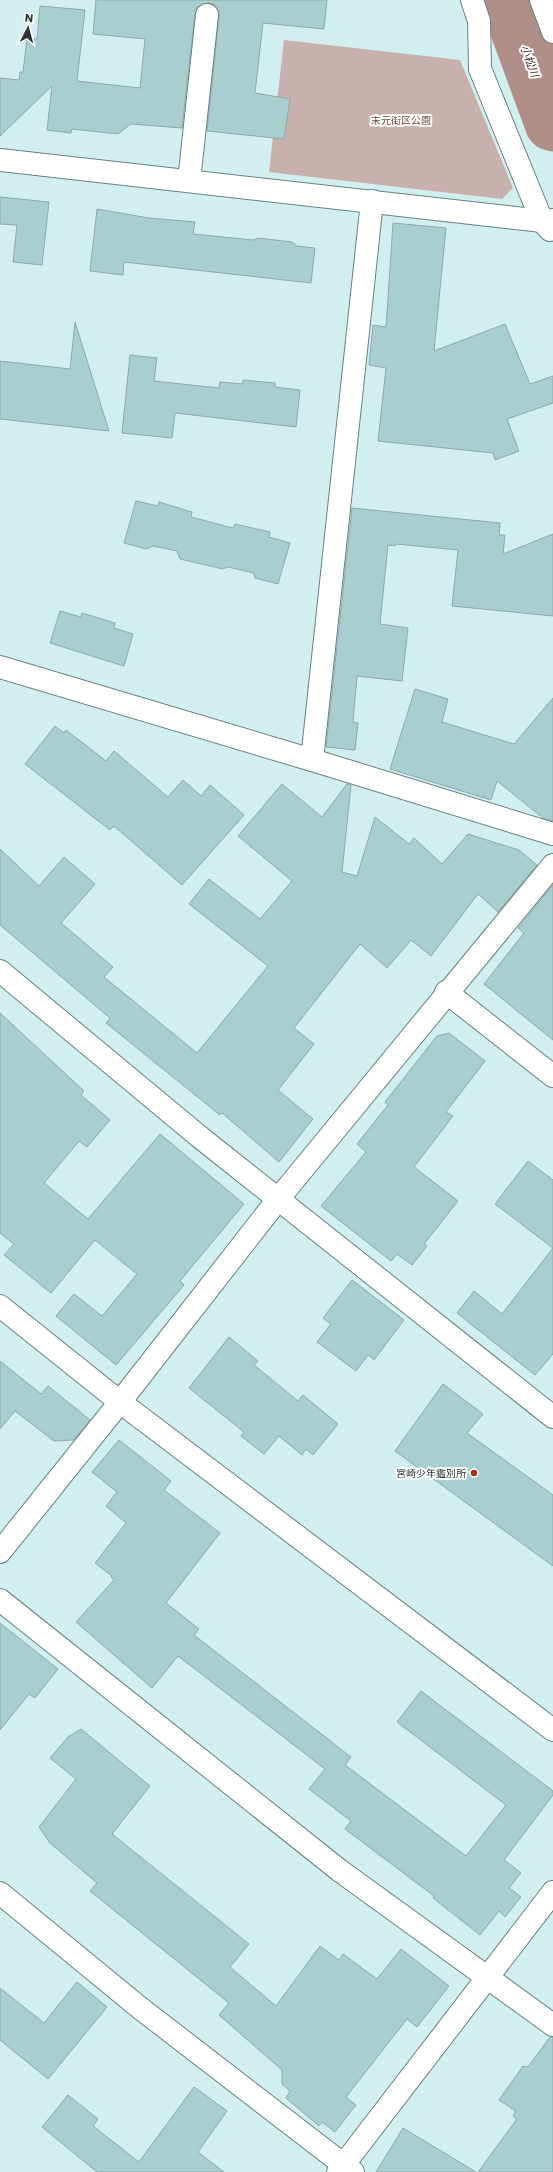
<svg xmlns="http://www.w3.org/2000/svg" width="553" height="2172" font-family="Poppins,'Noto Sans JP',sans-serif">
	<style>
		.green { fill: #c8b1ac }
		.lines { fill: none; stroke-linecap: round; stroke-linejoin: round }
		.river { stroke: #ae8e86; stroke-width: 57 }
		.building { fill: #a8cecf; stroke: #8ea9aa }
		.street-casing { stroke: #678182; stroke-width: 24 }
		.secondary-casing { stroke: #678182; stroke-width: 24 }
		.street { stroke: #fff; stroke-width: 22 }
		.secondary { stroke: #fff; stroke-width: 22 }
		.poi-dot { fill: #9d351d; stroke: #fff; stroke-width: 1.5 }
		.labels { text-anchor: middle; stroke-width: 4; stroke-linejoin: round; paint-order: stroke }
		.park-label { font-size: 10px; fill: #7a493d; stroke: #fff }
		.poi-label { font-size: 10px; fill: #2a3536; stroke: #fff; text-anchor: end }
		.water-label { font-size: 11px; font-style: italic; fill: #481c12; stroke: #fff }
	</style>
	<rect width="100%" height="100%" fill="#d2eff0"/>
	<!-- green -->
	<polygon class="green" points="284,40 460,60 513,188 502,199 269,172"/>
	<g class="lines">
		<!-- river -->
		<polyline class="river" points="508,0 553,123"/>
	</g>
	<!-- building -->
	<g class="building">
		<polygon points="96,0 327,0 324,29 263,23 255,93 290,99 284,139 207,131 219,16 219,10 215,5 208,3 197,7 195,14 182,128 131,124 118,134 72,129 71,133 47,130 52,86 0,136 0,78 19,80 20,72 23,72 27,38 37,39 40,6 85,10 77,81 140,88 145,39 93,34"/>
		<polygon points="0,197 49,202 42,265 13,262 17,225 0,224"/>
		<polygon points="97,209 149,218 195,222 193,234 253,240 258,238 292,242 297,246 315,248 311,283 124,262 123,275 90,271"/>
		<polygon points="393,223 446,228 434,351 505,324 530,384 553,376 553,403 507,419 519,451 495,460 493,453 378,441 386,368 369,365 373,325 386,327"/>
		<polygon points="75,322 109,431 0,419 0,361 70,369"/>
		<polygon points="130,355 157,358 154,381 219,388 220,382 243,384 243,380 275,383 275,387 300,390 296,427 175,413 172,438 122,433"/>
		<polygon points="136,501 158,506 159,502 192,512 191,517 233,528 235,524 270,532 269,537 290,543 278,584 255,578 254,573 228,567 223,569 180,559 177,551 153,546 146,549 124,543"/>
		<polygon points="352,508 500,523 499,535 505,535 503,554 553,534 553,616 452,606 458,550 396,544 395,546 388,545 380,624 408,628 402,681 357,676 353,722 358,723 355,750 326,747"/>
		<polygon points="60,611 81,617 82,613 115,623 114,628 133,634 124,666 50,643"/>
		<polygon points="415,689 448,699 442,722 514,744 553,698 553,821 543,818 497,781 491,800 390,769"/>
		<polygon points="55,726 64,733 66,730 106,761 114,751 168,797 183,780 201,796 210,785 244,815 182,885 114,826 110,830 25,764"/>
		<polygon points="282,784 322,817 347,784 351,785 342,872 357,876 375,817 409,844 414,838 442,864 468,834 519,850 537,865 498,912 478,894 431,956 411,940 387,968 360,944 294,1028 314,1044 278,1090 313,1119 279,1162 222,1113 220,1115 106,1023 110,1018 0,925 0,849 39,886 64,857 95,884 61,923 113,967 104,977 197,1053 268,966 189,904 209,879 260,919 292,881 238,836"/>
		<polygon points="553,885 553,1040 484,984 524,933 518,928"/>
		<polygon points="0,1013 84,1091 81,1095 110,1120 87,1147 79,1141 44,1183 88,1219 160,1134 244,1204 180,1281 184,1285 116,1365 56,1316 74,1294 102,1316 137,1274 95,1240 51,1293 4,1255 14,1244 0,1233"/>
		<polygon points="449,1033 485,1061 446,1112 453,1116 414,1167 458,1201 424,1244 427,1246 412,1265 397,1254 391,1261 321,1206 366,1152 357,1144 388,1105 385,1102 437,1036"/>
		<polygon points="528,1161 553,1180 553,1354 535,1375 457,1313 474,1291 502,1314 553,1248 495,1204"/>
		<polygon points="352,1280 404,1320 374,1360 368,1355 356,1371 317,1342 331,1324 323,1318"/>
		<polygon points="229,1337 258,1361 254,1365 298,1401 303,1395 338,1424 313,1455 306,1449 302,1455 279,1436 264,1454 241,1436 244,1432 189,1388"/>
		<polygon points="0,1361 41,1394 48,1386 90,1420 74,1440 54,1441 15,1411 0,1429"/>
		<polygon points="443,1384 483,1414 467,1433 553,1495 553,1566 395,1451"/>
		<polygon points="119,1440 171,1481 164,1490 220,1533 166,1603 199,1629 194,1635 351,1757 345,1765 466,1856 506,1805 397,1722 421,1691 553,1791 553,1795 504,1860 521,1873 509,1888 521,1897 505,1917 499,1911 480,1935 433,1898 434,1896 345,1829 351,1821 309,1789 325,1769 178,1656 152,1688 76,1622 114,1580 111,1577 112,1576 95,1563 126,1523 106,1506 117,1492 92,1472"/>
		<polygon points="0,1623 58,1669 35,1698 29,1694 0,1730"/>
		<polygon points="81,1729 150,1786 112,1834 249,1944 230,1967 276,2006 320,1946 339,1960 343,1954 377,1979 401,1949 449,1986 417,2027 407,2019 346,2097 356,2105 335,2132 322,2122 319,2126 286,2098 290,2091 282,2084 282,2070 219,2015 229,2003 90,1891 97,1883 50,1843 39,1827 76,1779 50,1758 68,1737"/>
		<polygon points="77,1982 107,2007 48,2079 0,2040 0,1988 44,2023"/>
		<polygon points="550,2037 553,2037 553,2172 478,2172 517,2119 513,2116 516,2111 499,2100 523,2066 528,2067"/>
		<polygon points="194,2087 227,2111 198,2152 224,2172 97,2172 42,2127 68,2095 98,2119 93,2126 139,2162"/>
		<polygon points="403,2128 476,2172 376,2172"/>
	</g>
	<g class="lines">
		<!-- street casing -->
		<g class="street-casing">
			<g id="street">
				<polyline points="472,0 479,21 480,69 542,221 550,230"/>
				<polyline points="541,0 553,32"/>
				<polyline points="0,160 542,221 553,220"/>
				<polyline points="189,181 207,15"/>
				<polyline points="0,667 312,760 553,834"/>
				<polyline points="312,760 372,201"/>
				<polyline points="0,971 201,1138 553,1417"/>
				<polyline points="446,992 553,1076"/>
				<polyline points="0,1552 120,1402 279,1198 553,865"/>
				<polyline points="0,1600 339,1870 553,2025"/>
				<polyline points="0,1893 140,2008 353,2172"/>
				<polyline points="338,2172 553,1892"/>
			</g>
		</g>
		<!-- secondary casing -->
		<g class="secondary-casing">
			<polyline id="secondary" points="0,1306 120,1402 553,1730"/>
		</g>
		<!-- street -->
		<use href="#street" class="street"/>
		<!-- secondary -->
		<use href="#secondary" class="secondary"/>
	</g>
	<!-- markers -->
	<circle class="poi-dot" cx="474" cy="1473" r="4"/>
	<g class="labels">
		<!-- park labels -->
		<g class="park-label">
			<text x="401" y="124">末元街区公園</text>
		</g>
		<!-- poi labels -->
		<g class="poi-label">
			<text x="466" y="1477">宮崎少年鑑別所</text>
		</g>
		<!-- water labels -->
		<g class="water-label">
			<text transform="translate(530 61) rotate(70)" y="4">小松川</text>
		</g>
	</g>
	<!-- north arrow -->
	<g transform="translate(28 28) rotate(6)" stroke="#ffffff" stroke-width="3" paint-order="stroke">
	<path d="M0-3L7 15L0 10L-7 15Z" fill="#2a3536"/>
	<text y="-6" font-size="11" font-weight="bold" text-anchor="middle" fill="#2a3536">N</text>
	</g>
</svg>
